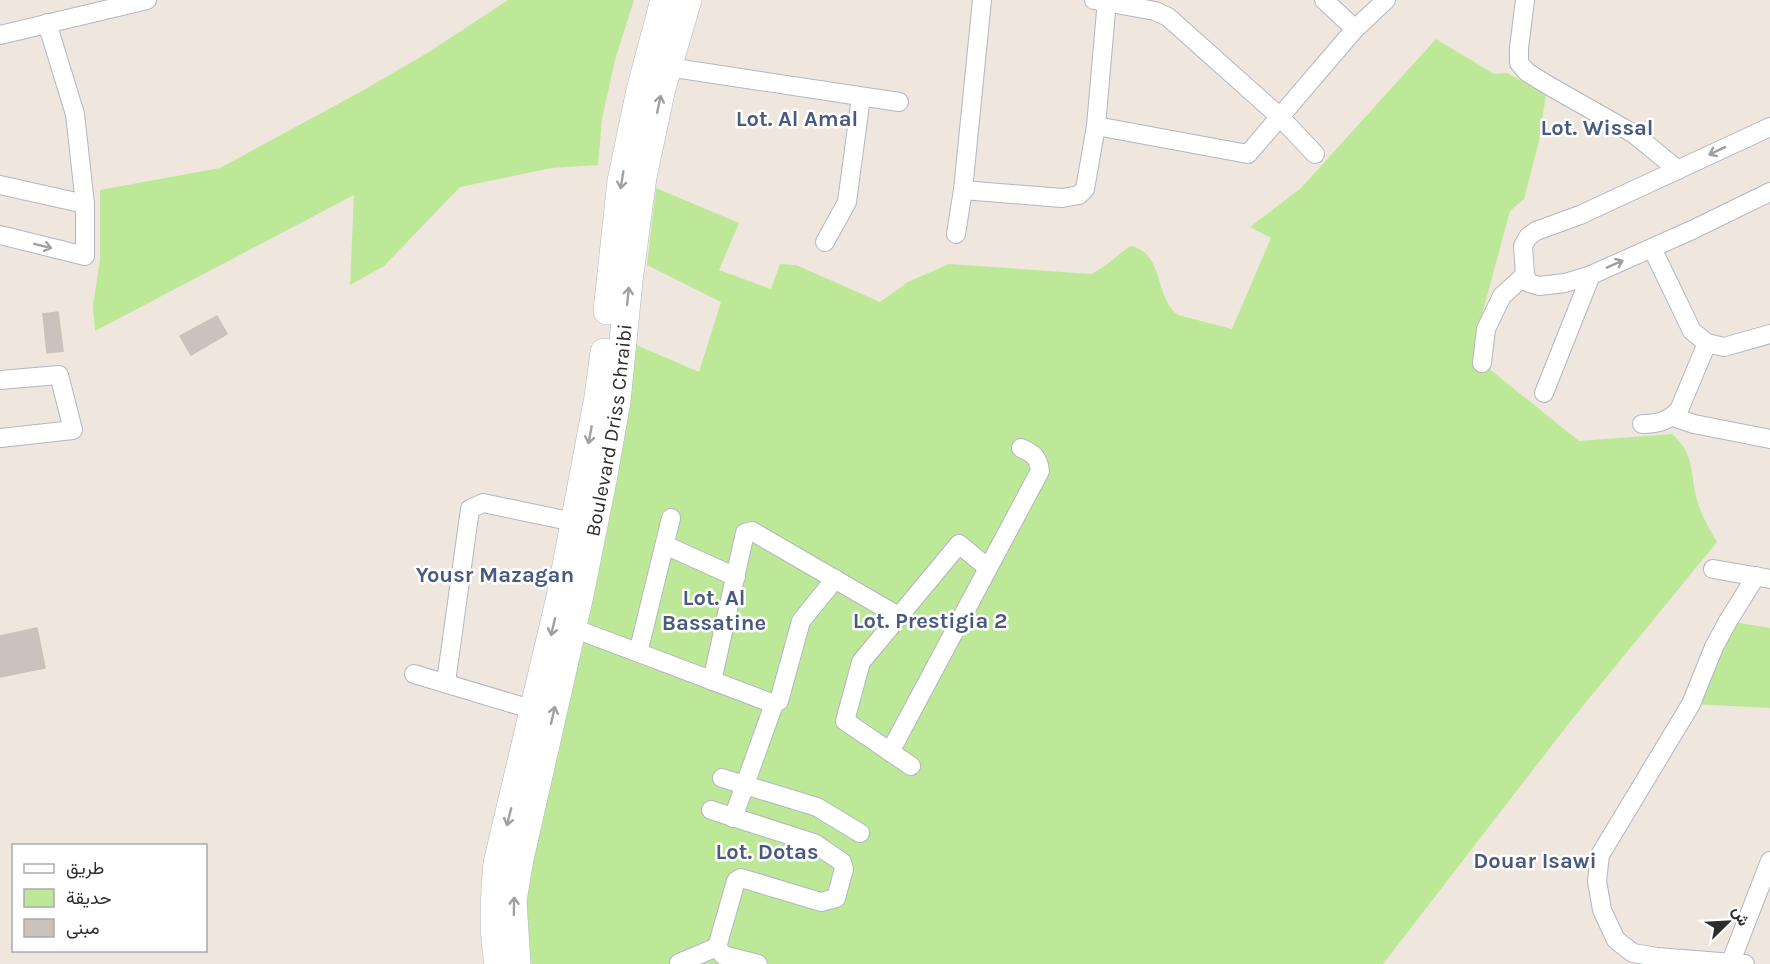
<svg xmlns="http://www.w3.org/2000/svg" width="1770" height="964" font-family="Karla,Vazirmatn,sans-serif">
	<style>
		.green { fill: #bde898 }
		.building { fill: #cac3bd; stroke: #cbc1b7; stroke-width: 1.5 }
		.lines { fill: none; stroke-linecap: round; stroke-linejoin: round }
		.minor-casing { stroke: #b2b6c1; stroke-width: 20 }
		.secondary-casing { stroke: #b2b6c1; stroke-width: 28 }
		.minor { stroke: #fff; stroke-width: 18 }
		.secondary { stroke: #fff; stroke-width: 27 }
		.oneway { stroke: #a0a0a0 }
		.labels { text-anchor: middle; stroke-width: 5; stroke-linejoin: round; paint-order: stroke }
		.street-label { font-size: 20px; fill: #2c2c2c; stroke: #fff }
		.quarter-label { font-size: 22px; font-weight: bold; fill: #495a81; stroke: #fff }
	</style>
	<rect width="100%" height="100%" fill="#efe6de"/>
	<!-- green -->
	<g class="green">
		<polygon points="508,0 634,0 615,60 602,119 598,165 552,168 460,187 384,266 350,285 354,195 95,331 93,306 100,259 100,190 220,168 362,91 429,52"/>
		<path d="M1436 39 1494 74 1507 73 1546 94 1539 141 1524 199 1510 211 1483 311 1482 363 1579 441 1672 434C1697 456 1689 475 1698 503 1702 517 1710 530 1717 542L1573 718 1383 964H528L522 884 634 344 699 372 721 302 647 265 656 188 739 223 719 270 771 289 780 264 796 265 880 302 908 282 949 264 1091 274C1108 266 1116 255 1131 246 1165 254 1154 298 1178 315L1232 329 1271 238 1250 227 1301 188Z"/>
		<polygon points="1728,621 1770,628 1770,708 1691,704"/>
	</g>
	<!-- building -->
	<g class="building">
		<polygon points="58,312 63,351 47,353 43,314"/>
		<polygon points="217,316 227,334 191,355 180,336"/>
		<polygon points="37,628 45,668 0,677 0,636"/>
	</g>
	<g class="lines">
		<!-- minor casing -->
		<g class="minor-casing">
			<g id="minor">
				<polyline points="1094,0 1155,11 1168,17 1280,117 1315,154"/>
				<polyline points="1324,0 1355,29"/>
				<polyline points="1525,0 1519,48 1519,63 1527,72 1546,84 1634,134 1678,170"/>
				<polyline points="0,35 147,0"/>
				<polyline points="668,67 899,102"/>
				<polyline points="1096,126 1248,154 1355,29 1386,0"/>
				<polyline points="1770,127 1580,215 1536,231 1528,237 1523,246 1525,275 1529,283 1539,286 1565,283 1591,275 1692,230 1770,192"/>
				<polyline points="0,185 85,204"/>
				<polyline points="963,190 1062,198 1079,195 1085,189 1096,126 1107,0"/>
				<polyline points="956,234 963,190 982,0"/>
				<polyline points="0,235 85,256 85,204 75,114 47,23"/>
				<polyline points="825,242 847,202 861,97"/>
				<polyline points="1652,248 1692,331 1707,343 1724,347 1770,334"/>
				<polyline points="1482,363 1486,329 1502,296 1525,275"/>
				<polyline points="0,380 59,375 73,430 0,438"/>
				<polyline points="1544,393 1591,275"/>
				<polyline points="1673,417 1694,424 1770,439"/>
				<path d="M1642 424C1658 424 1668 421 1679 410L1707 343"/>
				<polyline points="665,545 736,577"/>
				<polyline points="1713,569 1770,579"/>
				<polyline points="573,628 774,704 779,701 801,621 835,579"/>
				<polyline points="638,653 671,518"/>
				<polyline points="414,674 534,710"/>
				<polyline points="712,681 745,533 752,531 900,617"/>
				<polyline points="446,682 470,509 483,503 574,522"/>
				<path d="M890 752 1040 471C1038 457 1034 454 1021 448"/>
				<polyline points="911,766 845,721 861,662 959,544 988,568"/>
				<polyline points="722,778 817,807 860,833"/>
				<polyline points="733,818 774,704"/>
				<polyline points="717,947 723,955 758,964"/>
				<polyline points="679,963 717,947 736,881 741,878 821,902 836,898 844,869 842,862 814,843 711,810"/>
				<polyline points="1730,964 1770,861"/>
				<polyline points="1745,964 1657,957 1633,953 1616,940 1602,910 1597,881 1600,855 1691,704 1714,647 1728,621 1756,576"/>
			</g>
		</g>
		<!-- secondary casing -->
		<g class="secondary-casing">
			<g id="secondary">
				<polyline points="607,311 621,181 640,90 664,0"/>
				<path d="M498 964C492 930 494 897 497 863L560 597 598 397 604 352"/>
				<path id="s1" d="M517 964 513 900 520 859 580 595 604 475 617 401 629 281 643 177 662 88 688 0"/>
			</g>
		</g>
		<!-- minor -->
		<use href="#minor" class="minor"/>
		<!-- secondary -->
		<use href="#secondary" class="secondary"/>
	</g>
	<!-- one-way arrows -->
	<defs><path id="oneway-shaft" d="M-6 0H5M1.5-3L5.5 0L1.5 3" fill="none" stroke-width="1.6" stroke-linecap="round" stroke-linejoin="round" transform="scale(1.5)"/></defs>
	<g class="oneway">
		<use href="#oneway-shaft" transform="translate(659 104) rotate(-78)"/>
		<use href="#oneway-shaft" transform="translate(1717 151) rotate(155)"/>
		<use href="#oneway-shaft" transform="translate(622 180) rotate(99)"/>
		<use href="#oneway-shaft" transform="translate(43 246) rotate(14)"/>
		<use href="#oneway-shaft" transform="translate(1615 264) rotate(-24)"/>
		<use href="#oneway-shaft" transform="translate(628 296) rotate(-84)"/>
		<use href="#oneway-shaft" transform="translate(590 435) rotate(101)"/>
		<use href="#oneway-shaft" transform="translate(553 627) rotate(103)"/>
		<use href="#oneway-shaft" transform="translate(553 715) rotate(-77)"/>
		<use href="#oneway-shaft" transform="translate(509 817) rotate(104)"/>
		<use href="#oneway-shaft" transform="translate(514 906) rotate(-89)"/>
	</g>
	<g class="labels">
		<!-- street labels -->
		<g class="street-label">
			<text dy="7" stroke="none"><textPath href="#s1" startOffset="544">Boulevard Driss Chraibi</textPath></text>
		</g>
		<!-- quarter labels -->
		<g class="quarter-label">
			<text x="797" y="126">Lot. Al Amal</text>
			<text x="1597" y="135">Lot. Wissal</text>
			<text x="495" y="582">Yousr Mazagan</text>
			<text x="714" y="605">Lot. Al<tspan x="714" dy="25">Bassatine</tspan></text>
			<text x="930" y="628">Lot. Prestigia 2</text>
			<text x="767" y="859">Lot. Dotas</text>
			<text x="1535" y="868">Douar Isawi</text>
		</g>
	</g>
	<!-- legend -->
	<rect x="12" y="844" width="195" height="108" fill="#ffffff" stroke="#ababab" stroke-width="1.5"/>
	<rect x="24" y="864" width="30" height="9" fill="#ffffff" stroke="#ababab" stroke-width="1.5"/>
	<text x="66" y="874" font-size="18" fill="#2c2c2c">طريق</text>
	<rect x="24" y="889" width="30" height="18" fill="#bde898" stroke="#ababab" stroke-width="1.5"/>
	<text x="66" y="904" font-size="18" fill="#2c2c2c">حديقة</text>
	<rect x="24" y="919" width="30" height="18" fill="#cac3bd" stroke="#ababab" stroke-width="1.5"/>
	<text x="66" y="934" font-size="18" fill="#2c2c2c">مبنى</text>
	<!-- north arrow -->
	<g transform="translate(1728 922) rotate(66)" stroke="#ffffff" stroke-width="4.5" paint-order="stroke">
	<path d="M0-4.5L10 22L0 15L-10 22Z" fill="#2c2c2c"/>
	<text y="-9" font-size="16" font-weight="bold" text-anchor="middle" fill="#2c2c2c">ش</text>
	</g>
</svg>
